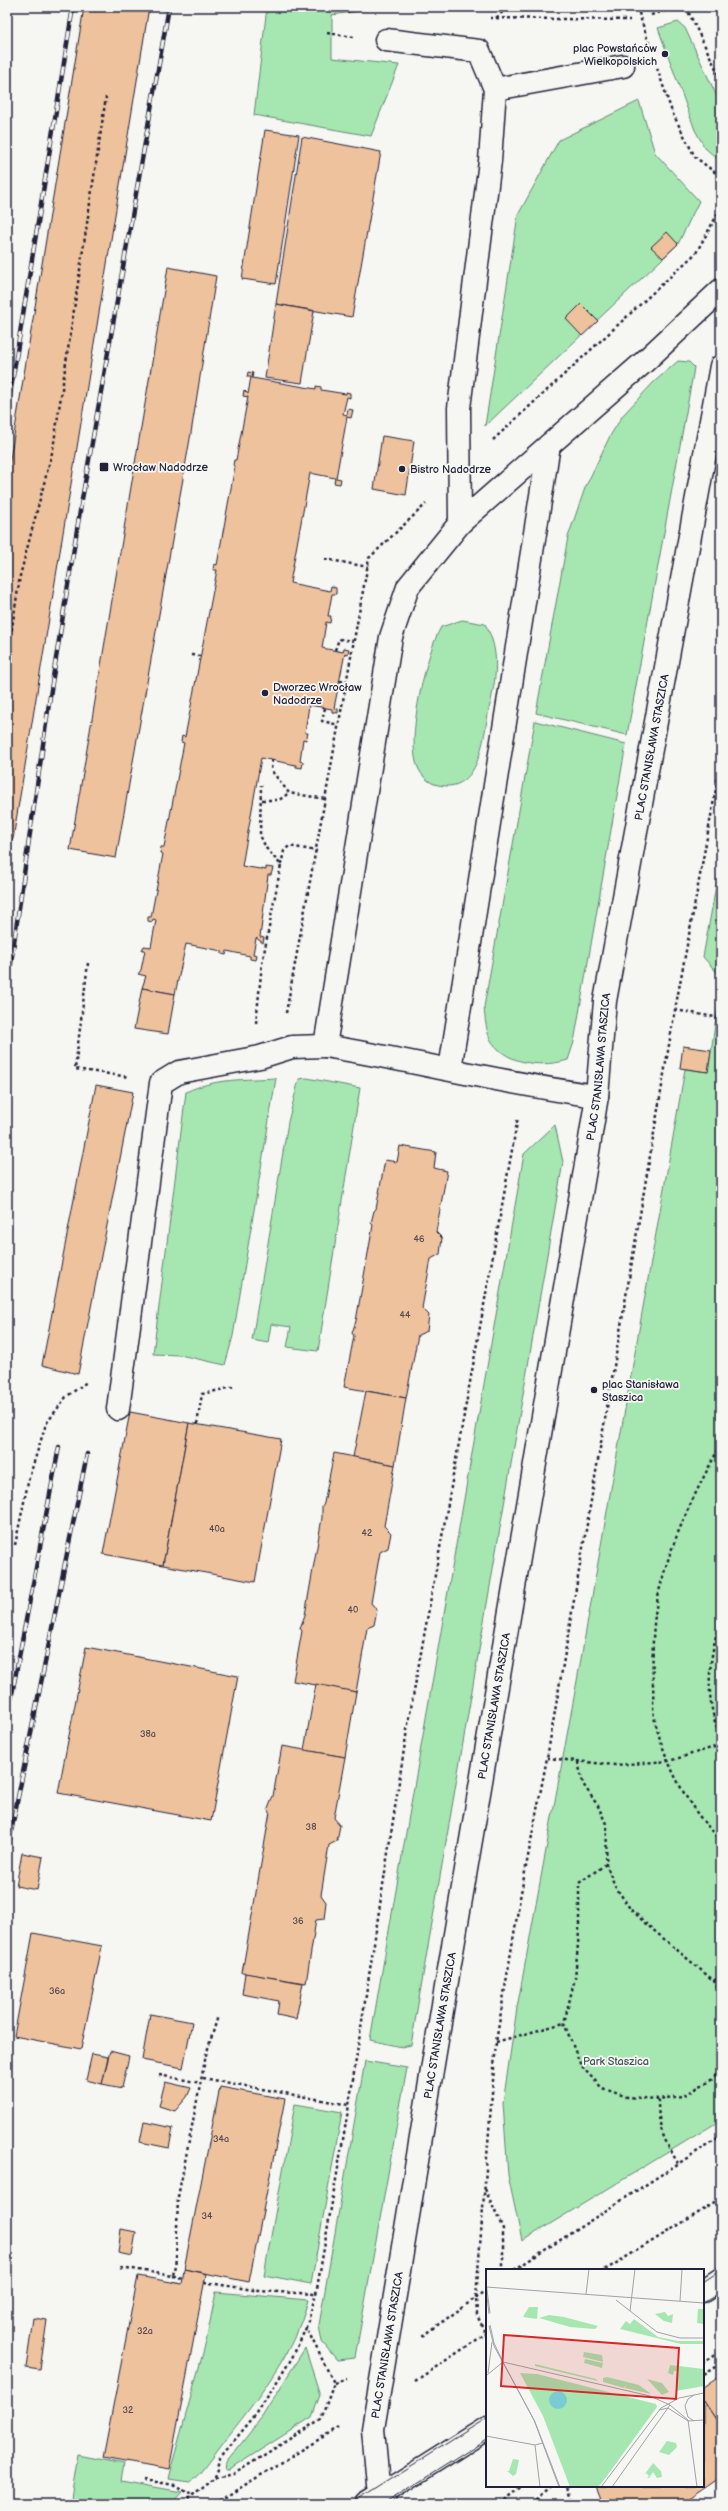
<svg xmlns="http://www.w3.org/2000/svg" width="728" height="2511" font-family="'Balsamiq Sans',sans-serif">
	<style>
		.green { fill: #a6e7b1; stroke: #648476 }
		.building { fill: #efc29e; stroke: #22223b }
		.lines { fill: none; stroke-linecap: round; stroke-linejoin: round }
		.minor-casing { stroke: #22223b; stroke-width: 25 }
		.major-casing { stroke: #22223b; stroke-width: 25 }
		.path { stroke: #22223b; stroke-width: 2.5; stroke-dasharray: 3 3; stroke-linecap: butt }
		.minor { stroke: #f6f6f2; stroke-width: 22 }
		.major { stroke: #f6f6f2; stroke-width: 22 }
		.tram { stroke: #22223b; stroke-width: 1 }
		.rail-casing { stroke: #22223b; stroke-width: 4.5 }
		.rail { stroke: #f6f6f2; stroke-width: 3; stroke-dasharray: 9; stroke-linecap: butt }
		.poi-dot { fill: #22223b; stroke: #f6f6f2; stroke-width: 1.5 }
		.labels { text-anchor: middle; stroke-width: 3.5; stroke-linejoin: round; paint-order: stroke }
		.number-label { font-size: 9px; fill: #554a54 }
		.poi-label { font-size: 11px; fill: #22223b; stroke: #f6f6f2; text-anchor: start }
		.street-label { font-size: 11px; fill: #22223b; stroke: #f6f6f2 }
		.park-label { font-size: 11px; fill: #435358; stroke: #f6f6f2 }
		.inset-road { fill: none; stroke: #a1a1a9; stroke-width: 1 }
		.view { fill: #d62828; fill-opacity: 0.15; stroke: #d62828; stroke-width: 2 }
		.inset-edge { fill: none; stroke: #22223b; stroke-width: 2 }
	</style>
	<rect width="100%" height="100%" fill="#f6f6f2"/>
	<filter id="ink" filterUnits="userSpaceOnUse"><feTurbulence type="fractalNoise" baseFrequency=".025" numOctaves="2"/><feDisplacementMap in="SourceGraphic" scale="8" xChannelSelector="R" yChannelSelector="G"/><feConvolveMatrix kernelMatrix="1 2 1 2 8 2 1 2 1" color-interpolation-filters="sRGB"/></filter>
	<g filter="url(#ink)">
		<!-- green -->
		<g class="green">
			<polygon points="267,7 386,7 332,15 332,58 399,65 371,136 254,115"/>
			<polygon points="678,22 685,28 721,105 721,162 705,148 695,130 658,28"/>
			<polygon points="639,101 655,153 699,201 678,244 485,426 518,215 559,140"/>
			<polygon points="678,361 689,362 694,367 693,374 627,735 536,713 568,537 585,488 610,436 623,415 654,382"/>
			<path d="M462 620 485 624C501 651 496 680 489 709 483 739 480 794 438 785 427 783 419 773 416 762 408 732 426 654 441 627Z"/>
			<path d="M535 721 626 744 574 1042 568 1060C544 1067 509 1066 492 1042 486 1033 485 1018 484 1007Z"/>
			<polygon points="721,859 721,977 703,957"/>
			<polygon points="721,984 721,2120 522,2241 508,2175 503,2103 517,2008 581,1659 685,1069 708,1072"/>
			<path d="M276 1078 233 1336 225 1365 180 1355 153 1354 186 1092C215 1078 245 1080 276 1078Z"/>
			<polygon points="307,1078 360,1088 318,1351 287,1347 291,1327 271,1324 268,1343 252,1340 288,1122 299,1079"/>
			<polygon points="555,1125 563,1162 411,2045 402,2047 370,2040 524,1154"/>
			<polygon points="365,2061 407,2068 355,2358 337,2360 322,2342 319,2325"/>
			<polygon points="295,2104 342,2112 311,2284 264,2275"/>
			<path d="M216 2292 308 2300C294 2354 256 2401 222 2444 212 2457 203 2471 191 2482L168 2479 206 2342Z"/>
			<polygon points="305,2348 320,2395 312,2417 229,2470 225,2470 226,2463 262,2417"/>
			<polygon points="78,2455 124,2464 121,2481 182,2492 171,2504 70,2504"/>
		</g>
		<!-- building -->
		<g class="building">
			<polygon points="84,7 149,7 13,839 7,838 7,478"/>
			<polygon points="265,130 299,135 276,284 242,279"/>
			<polygon points="302,137 381,152 352,317 276,304"/>
			<polygon points="667,232 678,244 663,258 651,247"/>
			<polygon points="168,267 216,276 191,433 116,858 70,850"/>
			<polygon points="276,304 314,311 302,383 265,378"/>
			<polygon points="581,304 598,321 582,336 566,319"/>
			<polygon points="248,372 253,373 252,378 316,389 316,386 321,387 321,390 346,394 346,392 350,393 350,398 347,397 343,414 347,415 348,409 353,410 351,418 347,417 336,478 341,479 340,484 334,483 335,478 310,473 290,583 330,591 331,586 336,588 336,594 332,594 328,616 331,616 330,623 326,622 322,648 343,652 344,648 349,649 348,654 345,653 334,708 338,709 338,713 332,712 332,709 309,705 305,733 308,733 306,740 303,739 300,761 303,762 302,768 296,767 296,765 261,758 242,866 266,870 266,867 273,868 271,875 268,875 260,937 264,938 263,943 256,938 253,954 257,955 256,960 250,959 250,956 227,951 226,955 222,954 222,951 186,944 175,994 142,988 146,976 138,974 141,970 145,950 142,950 144,946 151,947 156,920 153,919 152,922 148,921 148,917 151,917 163,854 160,853 161,847 164,847 184,743 181,742 182,736 185,737 217,570 213,570 214,564 217,565 235,466 233,465 234,460 236,460 248,397 243,396 244,390 248,394 251,377 247,377"/>
			<polygon points="382,436 414,441 406,495 374,489"/>
			<polygon points="142,988 175,994 168,1034 134,1029"/>
			<polygon points="683,1046 711,1050 708,1072 680,1068"/>
			<polygon points="96,1085 133,1092 78,1374 42,1365"/>
			<polygon points="400,1146 436,1152 434,1168 447,1171 436,1232 442,1238 440,1254 431,1259 422,1308 429,1315 427,1331 418,1335 406,1398 344,1387 354,1336 352,1333 356,1321 373,1225 371,1223 374,1211 376,1209 385,1160 397,1162"/>
			<polygon points="366,1391 406,1398 395,1465 353,1457"/>
			<polygon points="130,1412 189,1423 163,1565 103,1554"/>
			<polygon points="189,1423 281,1439 255,1582 163,1565"/>
			<polygon points="334,1453 395,1465 384,1526 391,1533 388,1548 380,1552 371,1603 377,1610 374,1625 367,1628 356,1692 293,1681 302,1631 300,1628 305,1615 322,1518 322,1506 324,1503"/>
			<polygon points="86,1647 238,1676 211,1821 58,1793"/>
			<polygon points="316,1684 356,1692 345,1757 304,1750"/>
			<polygon points="282,1746 345,1757 334,1818 340,1825 337,1841 329,1845 321,1895 326,1902 324,1919 316,1920 306,1983 242,1973 270,1812 268,1809 273,1796"/>
			<polygon points="22,1853 43,1857 37,1890 16,1886"/>
			<polygon points="33,1933 102,1946 81,2049 14,2036"/>
			<polygon points="245,1973 303,1983 296,2019 277,2015 279,2001 242,1994"/>
			<polygon points="150,2014 192,2022 183,2068 142,2060"/>
			<polygon points="110,2051 129,2056 122,2088 102,2084"/>
			<polygon points="92,2054 108,2057 102,2084 86,2080"/>
			<polygon points="165,2082 191,2088 187,2097 175,2111 159,2106"/>
			<polygon points="220,2087 285,2099 249,2282 184,2269"/>
			<polygon points="144,2122 173,2128 169,2148 140,2142"/>
			<polygon points="121,2229 136,2232 132,2256 118,2253"/>
			<polygon points="184,2269 206,2274 169,2470 103,2458 138,2276 182,2284"/>
			<polygon points="33,2318 47,2320 40,2370 26,2368"/>
			<polygon points="721,2375 721,2427 703,2400 703,2387"/>
			<polygon points="703,2400 721,2427 721,2477 687,2500 689,2504 603,2504 596,2486 703,2486"/>
		</g>
		<g class="lines">
			<!-- minor casing -->
			<g class="minor-casing">
				<g id="minor">
					<polyline points="386,40 479,51 495,89 490,161 459,408 460,523"/>
					<polyline points="495,89 623,66"/>
					<polyline points="450,1069 549,445"/>
					<path d="M597 1096C505 1084 416 1061 325 1046L391 637 408 587 460 523 644 362 721 290"/>
					<polyline points="118,1409 161,1083 179,1072 260,1057 292,1047 325,1046"/>
					<polyline points="703,2291 721,2279"/>
					<path id="s1" d="M487 2428 379 2496 373 2429 437 2040 587 1158 597 1096 605 1001 721 366"/>
				</g>
			</g>
			<!-- major casing -->
			<g class="major-casing">
				<polyline id="major" points="366,2504 379,2496 385,2504"/>
			</g>
			<!-- path -->
			<g class="path">
				<polyline points="637,7 649,44"/>
				<polyline points="686,7 721,79"/>
				<polyline points="651,15 678,7"/>
				<polyline points="490,18 630,20"/>
				<polyline points="496,18 508,7"/>
				<polyline points="327,33 354,37"/>
				<polyline points="657,68 672,112 695,157 721,177"/>
				<polyline points="493,440 696,253 721,208"/>
				<polyline points="325,559 368,567"/>
				<polyline points="335,650 339,639 353,641"/>
				<polyline points="191,655 200,656"/>
				<polyline points="7,660 20,576 53,449 106,97"/>
				<polyline points="340,681 346,682"/>
				<polyline points="325,708 322,721 339,725"/>
				<polyline points="272,760 271,770 289,793 326,799"/>
				<polyline points="262,800 279,800 289,793"/>
				<polyline points="281,865 284,851 289,846 317,851"/>
				<polyline points="88,963 75,1069 129,1077"/>
				<polyline points="675,1010 721,1018"/>
				<polyline points="286,1013 369,558 426,504"/>
				<polyline points="256,1023 262,964 281,865 266,848 260,835 261,785"/>
				<polyline points="197,1424 202,1394 233,1387"/>
				<path d="M721 1444C698 1487 675 1532 662 1580 652 1615 652 1650 653 1686 654 1695 652 1706 654 1716 662 1757 689 1813 721 1839"/>
				<polyline points="15,1545 29,1478 46,1424 66,1397 88,1381"/>
				<path d="M721 1619C708 1659 704 1699 721 1739"/>
				<polyline points="547,1758 615,1765 669,1761 721,1745"/>
				<polyline points="578,1762 583,1784 598,1806 607,1826 606,1864 615,1886 629,1907 645,1923 714,1981 721,1995"/>
				<polyline points="606,1864 579,1883 579,1932 575,1978 564,2023 581,2066 602,2088 627,2097 658,2099 683,2096 714,2078 721,2069"/>
				<polyline points="714,1981 721,1974"/>
				<polyline points="496,2042 564,2023"/>
				<polyline points="159,2075 201,2083"/>
				<polyline points="203,2078 349,2105"/>
				<path d="M658 2099C658 2127 663 2139 678 2163"/>
				<polyline points="485,2189 503,2229 503,2270"/>
				<polyline points="121,2267 173,2276 176,2259 178,2197 206,2055 218,2016"/>
				<polyline points="514,2270 721,2136"/>
				<polyline points="605,2270 721,2199"/>
				<polyline points="173,2276 183,2278"/>
				<polyline points="204,2282 259,2291 316,2294"/>
				<polyline points="422,2336 487,2290"/>
				<polyline points="487,2337 477,2315 476,2297 496,2042 520,1898 547,1758 675,1010 721,762"/>
				<polyline points="703,2363 721,2350"/>
				<polyline points="703,2375 721,2363"/>
				<polyline points="415,2381 487,2333"/>
				<polyline points="334,2383 347,2379"/>
				<polyline points="215,2478 234,2474 321,2419 334,2383 306,2327 316,2294 349,2105 407,1730 518,1117"/>
				<polyline points="143,2480 175,2485 193,2496"/>
				<polyline points="568,2486 574,2504"/>
				<polyline points="183,2504 215,2478 219,2459 257,2413 292,2358 306,2328"/>
				<polyline points="214,2504 339,2427"/>
				<polyline points="500,2504 523,2486"/>
				<polyline points="532,2504 551,2486"/>
			</g>
			<!-- minor -->
			<use href="#minor" class="minor"/>
			<!-- major -->
			<use href="#major" class="major"/>
			<!-- tram -->
			<g class="tram">
				<polyline points="703,2282 721,2270"/>
				<polyline points="703,2303 721,2292"/>
				<polyline points="351,2504 487,2418"/>
				<polyline points="384,2504 487,2439"/>
			</g>
			<!-- rail casing -->
			<g class="rail-casing">
				<g id="rail">
					<polyline points="7,413 73,7"/>
					<polyline points="7,990 52,683 81,505 169,7"/>
					<polyline points="7,1720 59,1447"/>
					<polyline points="7,1852 87,1454"/>
				</g>
			</g>
			<!-- rail -->
			<use href="#rail" class="rail"/>
		</g>
	</g>
	<!-- markers -->
	<g class="poi-dot">
		<circle cx="665" cy="54" r="4"/>
		<rect x="99" y="462" width="10" height="10" rx="2"/>
		<circle cx="402" cy="469" r="4"/>
		<circle cx="265" cy="693" r="4"/>
		<circle cx="594" cy="1390" r="4"/>
	</g>
	<g class="labels">
		<!-- number labels -->
		<g class="number-label">
			<text x="419" y="1242">46</text>
			<text x="405" y="1318">44</text>
			<text x="217" y="1532">40a</text>
			<text x="367" y="1536">42</text>
			<text x="353" y="1613">40</text>
			<text x="148" y="1737">38a</text>
			<text x="311" y="1830">38</text>
			<text x="298" y="1924">36</text>
			<text x="57" y="1994">36a</text>
			<text x="221" y="2142">34a</text>
			<text x="207" y="2219">34</text>
			<text x="145" y="2334">32a</text>
			<text x="128" y="2413">32</text>
		</g>
		<!-- poi labels -->
		<g class="poi-label">
			<text x="657" y="52" text-anchor="end">plac Powstańców<tspan x="657" dy="13">Wielkopolskich</tspan></text>
			<text x="113" y="471">Wrocław Nadodrze</text>
			<text x="410" y="473">Bistro Nadodrze</text>
			<text x="273" y="691">Dworzec Wrocław<tspan x="273" dy="13">Nadodrze</tspan></text>
			<text x="602" y="1388">plac Stanisława<tspan x="602" dy="13">Staszica</tspan></text>
		</g>
		<!-- street labels -->
		<g class="street-label">
			<text dy="4" stroke="none"><textPath href="#s1" startOffset="1900">PLAC STANISŁAWA STASZICA</textPath></text>
			<text dy="4" stroke="none"><textPath href="#s1" startOffset="1576">PLAC STANISŁAWA STASZICA</textPath></text>
			<text dy="4" stroke="none"><textPath href="#s1" startOffset="928">PLAC STANISŁAWA STASZICA</textPath></text>
			<text dy="4" stroke="none"><textPath href="#s1" startOffset="604">PLAC STANISŁAWA STASZICA</textPath></text>
			<text dy="4" stroke="none"><textPath href="#s1" startOffset="280">PLAC STANISŁAWA STASZICA</textPath></text>
		</g>
		<!-- park labels -->
		<g class="park-label">
			<text x="616" y="2065">Park Staszica</text>
		</g>
	</g>
	<!-- overview -->
	<g transform="translate(486 2269)">
		<rect width="218" height="218" fill="#f6f6f2"/>
		<path d="M43 38H52L51 50 37 48ZM212 40H218V55L211 54ZM179 43 182 47 187 45 186 54 178 52 169 45ZM63 46 78 48 112 57 109 60 84 58 53 49ZM148 50 172 68 192 72H218V75H195L134 60 140 52 144 55ZM98 83 116 86 117 93 97 88ZM99 90 117 94 116 99 98 94ZM49 95 110 110 112 112 49 97ZM184 96 218 100V117L190 122 191 102H188L187 106 182 104ZM34 104 51 105 170 135 171 138 115 215 111 218H84L57 147ZM121 108 153 116 165 125 139 119 140 116 138 119 117 113V109ZM161 110 176 114 183 123 176 126ZM181 172 190 174 191 178 183 186 173 183ZM27 190 33 191 30 205 27 207 21 202H23ZM167 194 175 202 176 208 171 209 167 203 163 209H161L163 207 160 204 158 206Z" fill="#a6e7b1"/>
		<path d="M63 131a9 9 0 1 1 18 0a9 9 0 1 1-18 0Z" fill="#7acbd2"/>
		<path class="inset-road" d="M0 13 4 44M0 18 218 34M0 19 3 45M100 25 103 0M130 31 171 63 194 69H218M194 32 196 0M144 42 149 0M3 57 8 77 48 151 73 218M17 93 164 127 184 136 202 151 211 218M17 93 49 153 74 218M2 104 6 73M1 106 17 93 8 74 4 56M173 141 182 139 202 152 218 151M208 152 202 148 199 137 202 130 208 126M0 167 49 176 57 174M49 176 54 218M115 218 175 139 193 129 218 124M126 218 184 136"/>
		<path class="view" d="M18 66 193 79 190 130 15 117Z"/>
		<rect width="218" height="218" class="inset-edge"/>
	</g>
	<!-- margin -->
	<rect width="728" height="2511" fill="none" stroke="#f6f6f2" stroke-width="24"/>
	<rect x="12" y="12" width="704" height="2487" fill="none" stroke="#22223b" stroke-width="1.5" filter="url(#ink)"/>
</svg>
